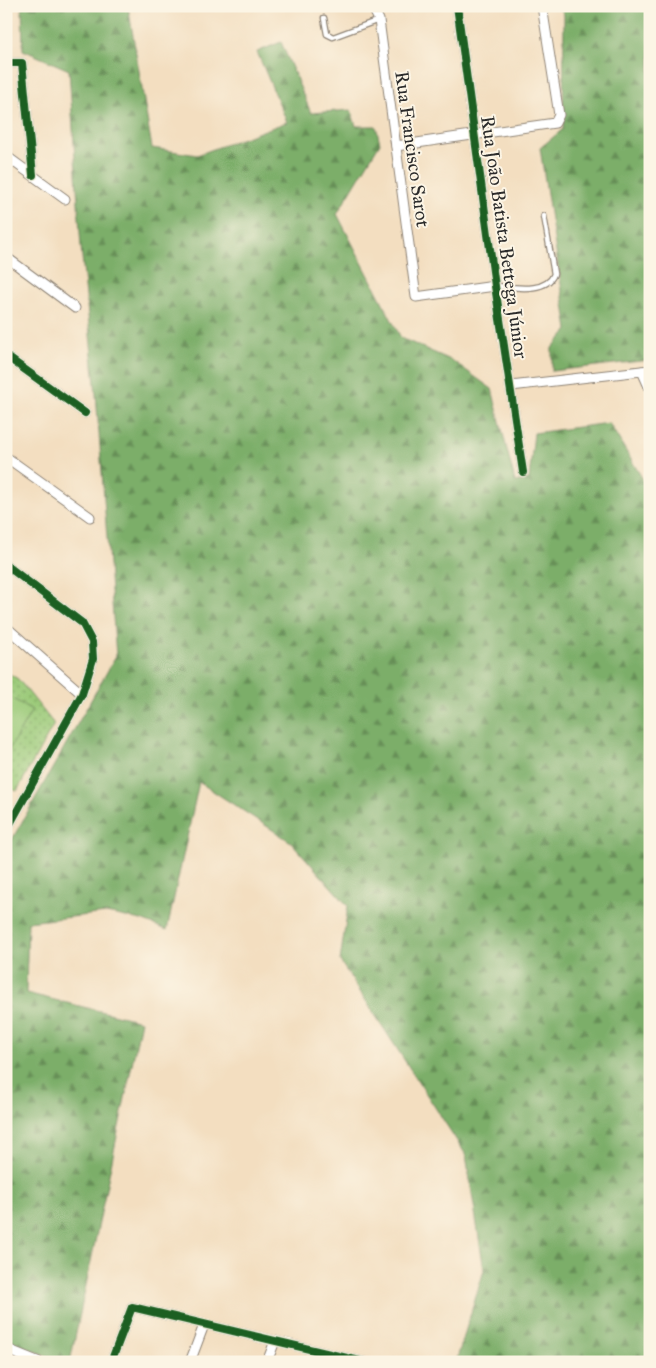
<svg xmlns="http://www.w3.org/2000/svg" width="656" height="1368" font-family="'IM FELL Great Primer',serif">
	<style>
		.grass { fill: url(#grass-dots); stroke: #637a52 }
		.forest { fill: url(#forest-firs); stroke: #546c4a }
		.pitch { fill: #9bca79; stroke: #637a52 }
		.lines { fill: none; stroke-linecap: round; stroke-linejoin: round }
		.service-casing { stroke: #8f8476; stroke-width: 7 }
		.minor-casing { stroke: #8f8476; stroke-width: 11 }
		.tertiary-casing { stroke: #8f8476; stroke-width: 12 }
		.service { stroke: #fff; stroke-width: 4.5 }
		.minor { stroke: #fff; stroke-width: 9 }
		.tertiary { stroke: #fff; stroke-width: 10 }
		.cycleway-casing { stroke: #fcf5e5; stroke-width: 11 }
		.cycleway { stroke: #1b5e20; stroke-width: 8 }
		.labels { text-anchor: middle; stroke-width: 4; stroke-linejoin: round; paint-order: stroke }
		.street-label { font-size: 19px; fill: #2b2b2b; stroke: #fcf5e5 }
	</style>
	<defs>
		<pattern id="grass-dots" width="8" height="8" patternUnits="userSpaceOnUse" patternTransform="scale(1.25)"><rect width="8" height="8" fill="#9bca79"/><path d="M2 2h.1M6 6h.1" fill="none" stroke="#7fa463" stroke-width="1.8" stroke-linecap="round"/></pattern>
		<pattern id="forest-firs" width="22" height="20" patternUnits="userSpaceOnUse" patternTransform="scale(1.25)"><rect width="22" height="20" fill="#7cae69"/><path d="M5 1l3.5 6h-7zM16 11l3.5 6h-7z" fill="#668e57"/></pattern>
	</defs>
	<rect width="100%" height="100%" fill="#fcf5e5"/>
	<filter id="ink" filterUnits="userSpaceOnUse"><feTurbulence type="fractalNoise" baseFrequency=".02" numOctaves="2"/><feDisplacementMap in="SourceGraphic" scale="10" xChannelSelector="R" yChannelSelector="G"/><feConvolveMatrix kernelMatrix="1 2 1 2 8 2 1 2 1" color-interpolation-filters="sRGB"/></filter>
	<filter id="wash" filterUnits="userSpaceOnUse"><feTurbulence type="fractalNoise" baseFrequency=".0096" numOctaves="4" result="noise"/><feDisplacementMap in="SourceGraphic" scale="20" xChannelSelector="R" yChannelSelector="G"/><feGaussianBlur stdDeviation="1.12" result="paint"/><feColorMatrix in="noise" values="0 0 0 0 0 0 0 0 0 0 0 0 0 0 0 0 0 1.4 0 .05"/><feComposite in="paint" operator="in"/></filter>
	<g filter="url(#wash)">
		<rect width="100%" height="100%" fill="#f3dec0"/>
		<!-- grass -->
		<polygon class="grass" points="6,672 18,679 54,724 17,791 6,787"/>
		<!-- forest -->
		<g class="forest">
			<polygon points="22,6 128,6 152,148 197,155 287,122 257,52 281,42 311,113 351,110 356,126 376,126 380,143 337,214 401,338 453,361 492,389 515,482 529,479 534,433 609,423 650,491 650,1362 456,1362 484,1270 466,1155 340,961 348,906 291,842 199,782 167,930 141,920 106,913 28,922 26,993 141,1021 70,1362 63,1362 6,1340 6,850 116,656 96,394 81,247 69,70 23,50"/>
			<polygon points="560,6 650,6 650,360 552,371 552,348 568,330 540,148 563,129 564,15"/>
		</g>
		<!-- pitch -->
		<polygon class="pitch" points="6,695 32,710 6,755"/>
	</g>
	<g filter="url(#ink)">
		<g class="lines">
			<!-- service casing -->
			<g class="service-casing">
				<g id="service">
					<polyline points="324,18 327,34 333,37 379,20"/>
					<path d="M495 286C513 287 546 294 554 274L544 216"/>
				</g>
			</g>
			<!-- minor casing -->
			<g class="minor-casing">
				<g id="minor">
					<polyline points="372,6 379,20 416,297 495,286"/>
					<polyline points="457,6 495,286 523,472"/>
					<polyline points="6,63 22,63 33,175"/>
					<polyline points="396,146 555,123 559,115 542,6"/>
					<polyline points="6,156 65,199"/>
					<polyline points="6,257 75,308"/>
					<polyline points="6,356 85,413"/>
					<polyline points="642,371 650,389"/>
					<polyline points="511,386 650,370"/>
					<polyline points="6,457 90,517"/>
					<polyline points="6,565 82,623 92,642 93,659 82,694 6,831"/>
					<polyline points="6,627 82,694"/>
					<polyline points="111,1362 132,1307 364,1362"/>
					<polyline points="190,1362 204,1325"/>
					<polyline points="267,1362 275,1341"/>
				</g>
			</g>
			<!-- tertiary casing -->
			<g class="tertiary-casing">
				<polyline id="tertiary" points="6,1349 38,1362"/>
			</g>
			<!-- service -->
			<use href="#service" class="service"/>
			<!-- minor -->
			<use href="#minor" class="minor"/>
			<!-- tertiary -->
			<use href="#tertiary" class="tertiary"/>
			<!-- cycleway casing -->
			<g class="cycleway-casing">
				<g id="cycleway">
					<polyline points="457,6 495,286 523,472"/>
					<polyline points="6,63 22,63 33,175"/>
					<polyline points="6,356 85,413"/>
					<polyline points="6,565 82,623 92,642 93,659 82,694 6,831"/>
					<polyline points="111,1362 132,1307 364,1362"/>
				</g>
			</g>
			<!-- cycleway -->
			<use href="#cycleway" class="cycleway"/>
		</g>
	</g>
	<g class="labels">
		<!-- street labels -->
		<g class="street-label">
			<text transform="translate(413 149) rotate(82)" y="7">Rua Francisco Sarot</text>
			<text transform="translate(505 237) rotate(82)" y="7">Rua João Batista Bettega Júnior</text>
		</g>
	</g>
	<!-- margin -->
	<rect width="656" height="1368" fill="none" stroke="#fcf5e5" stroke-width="25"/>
</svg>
